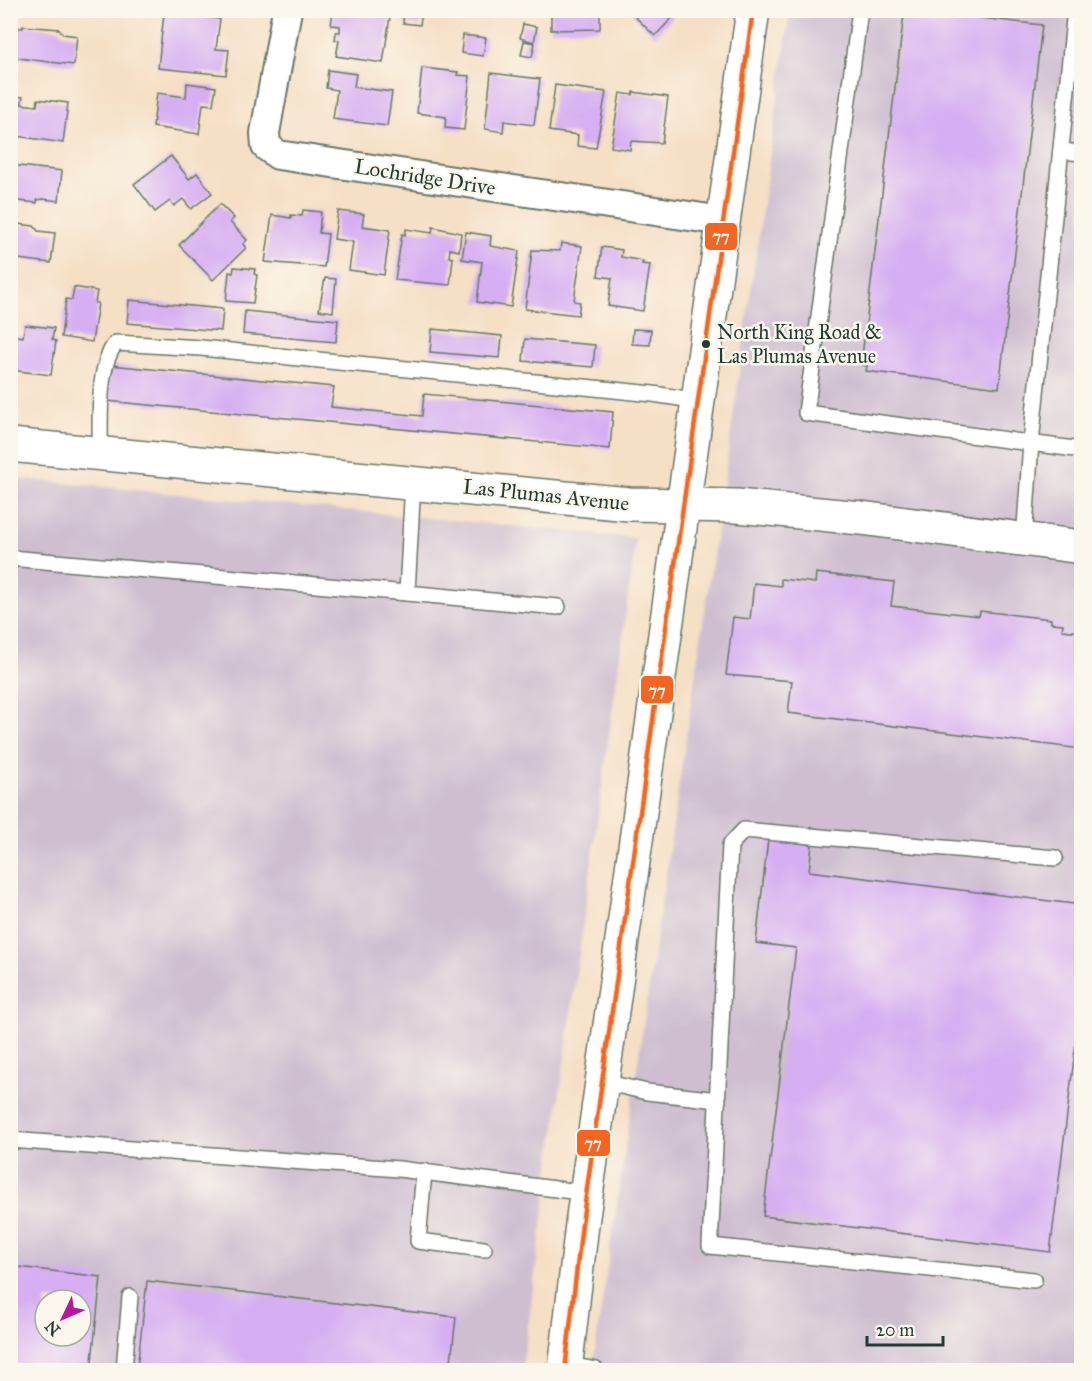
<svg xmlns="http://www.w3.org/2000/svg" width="1092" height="1381" font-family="'IM FELL Great Primer',serif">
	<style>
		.industrial { fill: #cebed0; fill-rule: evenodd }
		.building { fill: #d6aef2; fill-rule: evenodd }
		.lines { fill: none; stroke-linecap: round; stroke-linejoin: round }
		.lane-casing { stroke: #6a7667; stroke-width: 18 }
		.street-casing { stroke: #6a7667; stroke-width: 32 }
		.secondary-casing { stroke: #6a7667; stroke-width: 36 }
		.lane { stroke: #fff; stroke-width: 15 }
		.street { stroke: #fff; stroke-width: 28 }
		.secondary { stroke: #fff; stroke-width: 33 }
		.bus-1-casing { stroke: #fbf7ec; stroke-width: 9 }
		.bus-1 { stroke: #f26522; stroke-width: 4.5 }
		.bus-dot { fill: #1f3d34; stroke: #fbf7ec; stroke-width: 2 }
		.labels { text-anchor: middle; stroke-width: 5; stroke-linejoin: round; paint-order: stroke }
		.bus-label { font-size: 20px; fill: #1f3d34; stroke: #fbf7ec; text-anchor: start }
		.street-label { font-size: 21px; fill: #1f3d34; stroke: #fbf7ec }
		.line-badge { stroke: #fbf7ec; stroke-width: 2 }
		.badge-label { font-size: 16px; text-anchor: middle; font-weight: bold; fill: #fff }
	</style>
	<rect width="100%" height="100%" fill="#fbf7ec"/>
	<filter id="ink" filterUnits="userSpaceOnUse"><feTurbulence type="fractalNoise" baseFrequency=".0167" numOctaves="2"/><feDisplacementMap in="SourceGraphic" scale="12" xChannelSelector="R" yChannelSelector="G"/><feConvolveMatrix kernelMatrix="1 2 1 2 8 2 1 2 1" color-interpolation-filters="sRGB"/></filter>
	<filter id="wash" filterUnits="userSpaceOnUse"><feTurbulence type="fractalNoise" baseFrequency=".008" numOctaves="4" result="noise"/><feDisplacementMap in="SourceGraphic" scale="24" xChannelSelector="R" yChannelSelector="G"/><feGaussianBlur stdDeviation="1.35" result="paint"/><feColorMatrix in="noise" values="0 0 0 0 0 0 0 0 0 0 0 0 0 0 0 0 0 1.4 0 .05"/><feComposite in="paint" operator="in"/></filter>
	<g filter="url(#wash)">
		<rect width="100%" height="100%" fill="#f5dfc5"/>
		<!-- industrial -->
		<g class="industrial">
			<polygon points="790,11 1081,11 1081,1370 592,1370 724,482"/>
			<path d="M10 478 636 538 522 1370H11ZM45 1300H81V1336H45Z"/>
		</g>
		<g id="blocks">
			<!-- building -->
			<g class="building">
				<polygon points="333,10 391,10 383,63 336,56 339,41 335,40 336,32 340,32 340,26 331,25"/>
				<polygon points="404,10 422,10 420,25 403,23"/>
				<polygon points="551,10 600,10 600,29 551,30"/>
				<polygon points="636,10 668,10 674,16 655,36 632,14"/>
				<polygon points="910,10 1042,25 999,388 866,371 867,366 861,365 904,14 909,14"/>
				<polygon points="164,13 220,19 216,49 229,50 226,75 158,68"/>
				<polygon points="523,24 537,27 534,42 520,38"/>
				<polygon points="23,26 59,29 63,34 77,36 74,65 10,57 10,27 23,28"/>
				<polygon points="463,35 486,38 483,56 461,53"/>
				<polygon points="524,41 535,43 532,57 521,55"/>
				<polygon points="422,68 458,72 457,75 470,76 464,130 445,128 446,117 417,113"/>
				<polygon points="328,70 356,74 354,87 392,92 387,126 333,119 337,90 326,88"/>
				<polygon points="491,73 540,79 534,125 504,121 503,132 485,129"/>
				<polygon points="187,83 216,87 213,105 203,104 199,134 153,127 157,93 186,97"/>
				<polygon points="555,85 606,92 596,148 577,146 578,135 549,131"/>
				<polygon points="633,92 668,97 662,143 631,141 630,150 611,147 620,93 633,95"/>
				<polygon points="10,95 23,97 21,104 37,106 38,99 68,103 63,143 10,135"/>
				<polygon points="171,156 189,179 197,173 212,193 191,209 183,199 174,206 170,201 155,212 134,184"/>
				<polygon points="10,165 62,171 59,201 43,199 37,200 37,203 10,200"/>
				<polygon points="220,204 234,218 230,222 247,240 243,244 246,248 213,280 179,245"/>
				<polygon points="303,210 321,212 319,233 328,234 324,267 265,262 272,215 291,218 291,215 302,216"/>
				<polygon points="338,211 364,214 362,226 390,230 384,275 349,270 353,242 334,239"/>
				<polygon points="10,223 34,226 38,231 55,233 51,263 10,258"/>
				<polygon points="433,227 461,233 459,251 450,249 449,257 453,258 450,285 395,280 402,234 405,235 406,229 432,233"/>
				<polygon points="466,232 491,236 490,246 519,251 511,307 477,302 482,262 462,259"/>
				<polygon points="561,243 582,246 574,301 580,302 578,315 525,309 532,250 560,251"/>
				<polygon points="602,247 622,250 621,257 643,261 642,264 650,265 643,311 608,306 612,278 598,276"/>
				<polygon points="234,267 255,269 254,274 257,275 253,303 226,301 229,272 233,273"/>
				<polygon points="325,278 336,279 333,312 319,310"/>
				<polygon points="74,287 97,291 95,303 98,303 92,342 61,337 66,299 72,300"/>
				<polygon points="129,300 223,309 221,331 127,323"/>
				<polygon points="245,311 338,320 336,342 243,334"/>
				<polygon points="25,325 54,328 52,340 56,341 51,375 10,370 10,335 23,337"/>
				<polygon points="432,329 502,336 500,358 430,352"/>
				<polygon points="633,329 651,330 650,345 632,344"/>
				<polygon points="525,339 595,345 593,367 523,361"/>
				<polygon points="110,365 334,387 331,407 422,416 424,394 613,412 610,449 107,401"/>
				<polygon points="816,573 894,582 891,606 979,616 980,611 1051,619 1051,623 1063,624 1062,630 1082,632 1082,749 788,713 792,681 726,675 733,617 750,619 754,583 781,586 781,579 815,583"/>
				<polygon points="768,839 812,844 809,871 1082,905 1082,994 1050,1252 763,1216 796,948 756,943"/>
				<path d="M10 1266 101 1277 91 1370H10ZM45 1300H81V1336H45Z"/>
				<polygon points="147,1281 456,1317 450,1370 137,1370"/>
			</g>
		</g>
	</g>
	<g filter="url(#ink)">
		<use href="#blocks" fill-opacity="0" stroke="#6a7667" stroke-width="1.5"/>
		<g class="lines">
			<!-- lane casing -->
			<g class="lane-casing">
				<g id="lane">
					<polyline points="860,10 806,413 1082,450"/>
					<polyline points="1061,151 1082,153"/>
					<path d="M100 453C101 423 96 367 116 343L201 348 653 394 699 401"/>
					<polyline points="413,482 407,593 558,607"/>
					<polyline points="1024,540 1031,443 1075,10"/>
					<polyline points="10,558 407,593"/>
					<polyline points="604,1082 647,1092 718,1100"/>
					<polyline points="10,1140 399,1169 587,1193"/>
					<polyline points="424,1171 418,1241 484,1249"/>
					<polyline points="1034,1280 710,1246 730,845 744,830 1055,858"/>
					<polyline points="566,1365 596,1370"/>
					<polyline points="124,1370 130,1297"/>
				</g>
			</g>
			<!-- street casing -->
			<g class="street-casing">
				<polyline id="street" points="287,10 265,133 266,146 278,155 723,221"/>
			</g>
			<!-- secondary casing -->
			<g class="secondary-casing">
				<g id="secondary">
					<polyline points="10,445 629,504 737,506 861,518 1082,547"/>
					<polyline points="565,1370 582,1224 753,10"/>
				</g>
			</g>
			<!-- lane -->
			<use href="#lane" class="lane"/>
			<!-- street -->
			<use href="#street" class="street"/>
			<!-- secondary -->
			<use href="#secondary" class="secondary"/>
			<!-- bus-1 casing -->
			<g class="bus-1-casing">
				<polyline id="bus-1" points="565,1370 582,1224 753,10"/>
			</g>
			<!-- bus-1 -->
			<use href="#bus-1" class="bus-1"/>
		</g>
	</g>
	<!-- markers -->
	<circle class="bus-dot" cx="706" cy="344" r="5"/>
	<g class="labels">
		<!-- bus labels -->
		<g class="bus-label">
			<text x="717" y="339">North King Road &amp;<tspan x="717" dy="24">Las Plumas Avenue</tspan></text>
		</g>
		<!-- street labels -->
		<g class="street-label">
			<text transform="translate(425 177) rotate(9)" y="7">Lochridge Drive</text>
			<text transform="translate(546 495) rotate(6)" y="7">Las Plumas Avenue</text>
		</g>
	</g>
	<g class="line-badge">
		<rect x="704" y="222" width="34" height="29" rx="6" fill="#f26522"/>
		<rect x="640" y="675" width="34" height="29" rx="6" fill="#f26522"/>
		<rect x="576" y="1129" width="35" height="28" rx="6" fill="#f26522"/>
	</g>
	<g class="badge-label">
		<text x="721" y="242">77</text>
		<text x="657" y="696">77</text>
		<text x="593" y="1149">77</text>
	</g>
	<!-- margin -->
	<rect width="1092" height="1381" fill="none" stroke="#fbf7ec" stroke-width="36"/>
	<!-- north arrow -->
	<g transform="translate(63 1318) rotate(226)"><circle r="28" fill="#fbf7ec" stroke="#a3ada2" stroke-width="1.5"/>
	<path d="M0-4.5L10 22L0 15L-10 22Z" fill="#b5179e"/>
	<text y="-9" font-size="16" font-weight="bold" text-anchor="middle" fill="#1f3d34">N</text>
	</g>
	<!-- scale -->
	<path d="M867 1336v9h76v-9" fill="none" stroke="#1f3d34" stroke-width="3"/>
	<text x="876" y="1336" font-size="18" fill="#1f3d34" stroke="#fbf7ec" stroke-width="4.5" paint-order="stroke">20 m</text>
</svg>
